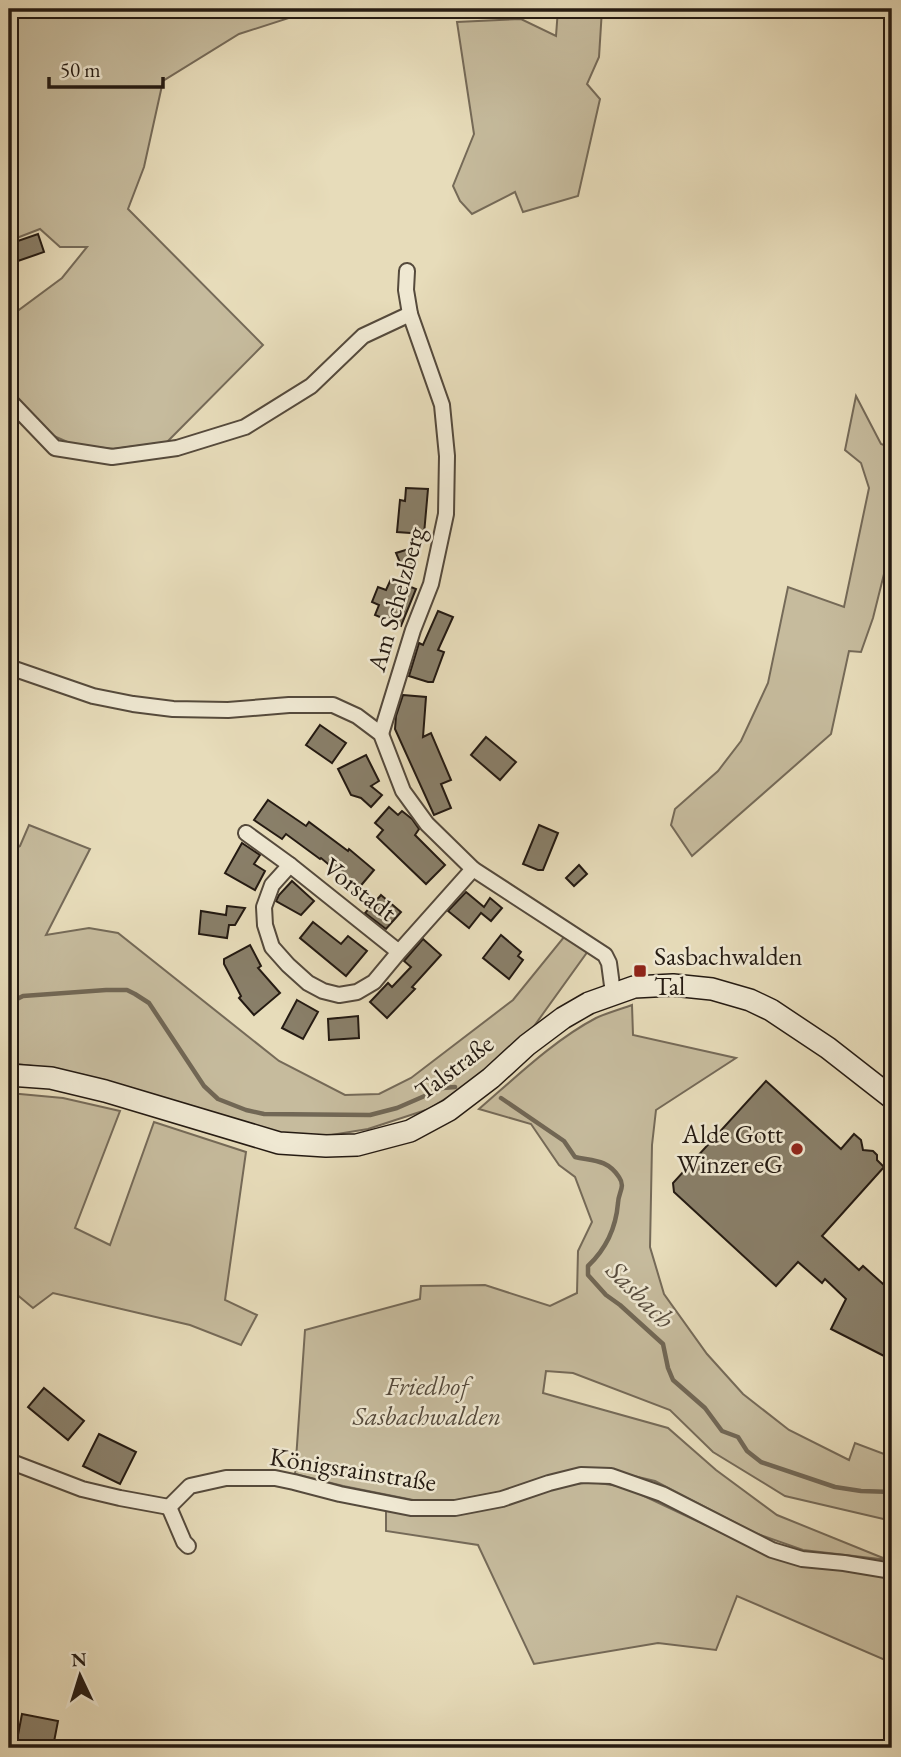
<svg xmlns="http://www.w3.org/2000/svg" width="901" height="1757" font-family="'EB Garamond',serif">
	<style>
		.green { fill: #c6bb9d; stroke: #756a58; stroke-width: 2 }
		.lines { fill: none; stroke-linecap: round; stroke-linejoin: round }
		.stream { stroke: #716755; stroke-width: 4.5 }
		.building { fill: #897f69; stroke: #241a12; stroke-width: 2 }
		.street-casing { stroke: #554a3c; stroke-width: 18 }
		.secondary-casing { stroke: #241a12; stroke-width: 24 }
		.street { stroke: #efe8d2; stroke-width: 14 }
		.secondary { stroke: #efe8d2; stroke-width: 21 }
		.poi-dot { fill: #8f2418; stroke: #efe8d2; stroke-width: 2.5 }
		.labels { text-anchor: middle; stroke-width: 5; stroke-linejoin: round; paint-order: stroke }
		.street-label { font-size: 26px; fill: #241a12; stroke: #efe8d2 }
		.poi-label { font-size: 26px; fill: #241a12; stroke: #efe8d2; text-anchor: start }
		.park-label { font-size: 26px; font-style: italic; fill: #554a3c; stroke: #efe8d2 }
		.water-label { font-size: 28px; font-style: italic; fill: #584d3e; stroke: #efe8d2 }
	</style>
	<rect width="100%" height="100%" fill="#e7dcba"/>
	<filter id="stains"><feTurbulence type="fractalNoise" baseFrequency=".00286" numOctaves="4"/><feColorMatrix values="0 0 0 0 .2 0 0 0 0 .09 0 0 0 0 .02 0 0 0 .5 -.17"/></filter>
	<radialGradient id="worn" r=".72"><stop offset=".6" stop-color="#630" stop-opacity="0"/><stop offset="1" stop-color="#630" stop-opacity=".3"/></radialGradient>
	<!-- green -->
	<g class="green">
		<polygon points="9,9 285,9 289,18 239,34 163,81 144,167 128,209 263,345 167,442 113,449 72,444 47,433 9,394 9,305 12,315 62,278 87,247 60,247 40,229 9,241"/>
		<polygon points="558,9 602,9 599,57 587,84 600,99 578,196 523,212 515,192 472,214 460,201 453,186 474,134 457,22 521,19 556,36"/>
		<polygon points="856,396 881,444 892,448 892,542 873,618 861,652 849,651 831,734 692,856 671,825 675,809 718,771 741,741 768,683 788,587 844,607 869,488 861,463 845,450"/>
		<polygon points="29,825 90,849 46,935 89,928 118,933 279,1061 345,1095 379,1094 411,1078 513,1000 564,937 588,951 532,1029 478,1078 429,1109 368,1129 319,1137 281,1134 49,1068 9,1063 9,852 20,846"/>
		<path d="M632 1005 633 1035 736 1058 656 1110 652 1145 650 1247 664 1294 707 1354 743 1394 789 1430 849 1460 855 1443 892 1457V1521L785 1496 713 1452 670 1410 573 1373 546 1371 543 1393 668 1428 716 1470 777 1515 888 1560 803 1550 755 1533 655 1481 608 1470H571L536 1480 505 1491 458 1500H413L343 1486 295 1474 305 1330 420 1299 421 1286 485 1285 550 1306 577 1293 578 1251 592 1222 575 1177 559 1165 531 1124 479 1109C515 1078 554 1040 596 1018 607 1013 621 1009 632 1005Z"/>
		<polygon points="9,1093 63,1098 120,1111 75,1228 110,1245 154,1122 246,1152 225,1300 257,1315 241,1345 190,1325 53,1293 33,1308 9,1288"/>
		<polygon points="592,1482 625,1487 775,1558 819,1568 892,1575 892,1663 737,1596 716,1650 658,1643 534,1664 478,1545 386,1531 386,1508 431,1514 567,1485"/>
	</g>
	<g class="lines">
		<!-- stream -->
		<g class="stream">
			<polyline points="9,1003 23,996 106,990 127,990 135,994 149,1003 204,1086 218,1099 246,1110 264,1114 370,1115 397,1108 443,1088 455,1087"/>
			<path d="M501 1098 564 1141 575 1157C593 1161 607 1159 619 1177 626 1187 618 1193 618 1203 616 1227 606 1249 588 1266V1275L606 1295 620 1305 663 1344 668 1368 673 1380 705 1408 722 1431 738 1437 747 1451 761 1462 835 1487 861 1491 892 1492"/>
		</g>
	</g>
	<!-- building -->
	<g class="building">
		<polygon points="38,234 44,252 9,264 9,244"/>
		<polygon points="406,488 428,489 424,534 397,532 400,500 405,501"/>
		<polygon points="409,549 415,566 403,570 396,553"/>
		<polygon points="391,579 416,589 401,626 375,615 379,605 372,602 378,587 386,590"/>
		<polygon points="438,611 453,617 438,650 444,652 433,682 428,682 409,676 419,643 423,645"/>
		<polygon points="403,695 426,697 423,737 431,733 451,780 441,784 451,808 434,815 395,729 396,716"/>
		<polygon points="320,725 346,743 332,763 306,745"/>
		<polygon points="486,737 516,762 500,780 471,755"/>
		<polygon points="366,755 379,781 371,786 382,795 371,807 361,798 351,795 338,769"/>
		<polygon points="268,800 306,826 309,822 348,851 349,849 374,870 358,889 321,858 320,859 286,834 282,839 254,820"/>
		<polygon points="389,807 398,815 402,811 412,819 419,829 415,835 445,865 426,884 377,837 383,830 375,823"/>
		<polygon points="539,825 558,833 543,870 538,870 523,864"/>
		<polygon points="242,843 260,855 254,864 265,871 255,890 225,873"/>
		<polygon points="579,865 587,874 574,886 566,878"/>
		<polygon points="292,881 314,901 301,915 276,901 279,895"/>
		<polygon points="466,892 484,907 490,898 502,908 491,921 481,913 469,928 448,911"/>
		<polygon points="381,895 401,912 386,929 365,913"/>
		<polygon points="227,906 245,908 235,925 229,925 227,938 199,934 201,911 226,915"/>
		<polygon points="313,922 341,944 348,936 367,951 346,976 300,938"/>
		<polygon points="501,935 521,952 518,956 523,960 509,979 483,958"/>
		<polygon points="423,939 441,955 412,987 415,989 387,1018 370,1002 388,983 392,987 411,967 404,961"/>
		<polygon points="250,945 261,966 258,968 280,993 254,1015 239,998 241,996 224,964 224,959"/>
		<polygon points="297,1000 318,1012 303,1039 282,1028"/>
		<polygon points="358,1016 359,1038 329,1040 328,1019"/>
		<polygon points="766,1081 841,1149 854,1134 861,1140 863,1150 873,1151 877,1155 877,1160 884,1167 822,1236 859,1270 863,1266 892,1292 892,1360 831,1329 846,1299 825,1279 822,1283 798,1262 776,1286 674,1192 673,1183"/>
		<polygon points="44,1388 84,1421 68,1440 28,1407"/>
		<polygon points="99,1434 136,1452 120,1484 83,1466"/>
		<polygon points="22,1714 58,1721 53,1747 17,1740"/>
	</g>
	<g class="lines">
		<!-- street casing -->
		<g class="street-casing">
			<g id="street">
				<polyline points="9,400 55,448 112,457 177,448 245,427 311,386 363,336 410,314"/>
				<polyline points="9,667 93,696 133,704 173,709 228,710 289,705 333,705 357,716 381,734 403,791 427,824 473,869 605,955 609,963 613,993"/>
				<polyline points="381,734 413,630 431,584 446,514 447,456 442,405 410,314 406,290 407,271"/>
				<polyline points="246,833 290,865"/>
				<polyline points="399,952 290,865 272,885 264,907 265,925 272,947 288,965 308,983 323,991 339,995 357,992 374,982 399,952 473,869"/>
				<polyline points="9,1461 82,1489 120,1498 169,1507"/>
				<polyline points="169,1507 190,1486 226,1478 275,1478 294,1482 340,1494 411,1508 455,1508 502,1499 549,1483 581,1475 611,1476 662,1494 772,1550 802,1559 844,1563 892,1571"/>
				<polyline points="169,1507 184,1542 188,1546"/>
			</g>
		</g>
		<!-- secondary casing -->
		<g class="secondary-casing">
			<polyline id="secondary" points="9,1075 51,1078 105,1091 279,1143 326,1146 357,1145 410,1131 449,1110 491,1078 527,1045 563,1018 589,1003 634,987 673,985 712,989 750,1000 771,1010 828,1048 892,1098"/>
		</g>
		<!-- street -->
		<use href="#street" class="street"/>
		<!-- secondary -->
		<use href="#secondary" class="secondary"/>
	</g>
	<!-- markers -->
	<g class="poi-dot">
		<rect x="633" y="964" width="14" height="14" rx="3.5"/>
		<circle cx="797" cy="1149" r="7"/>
	</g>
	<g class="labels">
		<!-- street labels -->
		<g class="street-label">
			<text transform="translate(396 599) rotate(-74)" y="9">Am Schelzberg</text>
			<text transform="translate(360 889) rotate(38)" y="9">Vorstadt</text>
			<text transform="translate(454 1067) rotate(-37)" y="9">Talstraße</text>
			<text transform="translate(353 1469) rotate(9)" y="9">Königsrainstraße</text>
		</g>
		<!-- poi labels -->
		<g class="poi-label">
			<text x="654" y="965">Sasbachwalden<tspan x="654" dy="30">Tal</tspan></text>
			<text x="783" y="1143" text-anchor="end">Alde Gott<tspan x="783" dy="30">Winzer eG</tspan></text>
		</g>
		<!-- park labels -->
		<g class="park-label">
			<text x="427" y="1395">Friedhof<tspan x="427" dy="30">Sasbachwalden</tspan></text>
		</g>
		<!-- water labels -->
		<g class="water-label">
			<text transform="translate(641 1294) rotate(45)" y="10">Sasbach</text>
		</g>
	</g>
	<!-- margin -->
	<rect width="901" height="1757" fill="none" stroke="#e7dcba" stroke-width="35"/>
	<rect x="10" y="10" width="880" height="1736" fill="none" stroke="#241a12" stroke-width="3.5"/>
	<rect x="18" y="18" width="866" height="1722" fill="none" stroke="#241a12" stroke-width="2"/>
	<!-- north arrow -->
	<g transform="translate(80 1676) rotate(356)" stroke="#efe8d2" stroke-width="5" paint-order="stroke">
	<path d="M0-5L12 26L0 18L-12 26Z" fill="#241a12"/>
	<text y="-10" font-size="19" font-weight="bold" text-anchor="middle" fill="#241a12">N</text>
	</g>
	<!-- scale -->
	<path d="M49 77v10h114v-10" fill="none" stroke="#241a12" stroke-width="3.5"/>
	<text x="60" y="77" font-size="21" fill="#241a12" stroke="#efe8d2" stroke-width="5" paint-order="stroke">50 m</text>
	<rect width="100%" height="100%" filter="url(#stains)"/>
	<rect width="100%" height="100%" fill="url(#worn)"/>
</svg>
